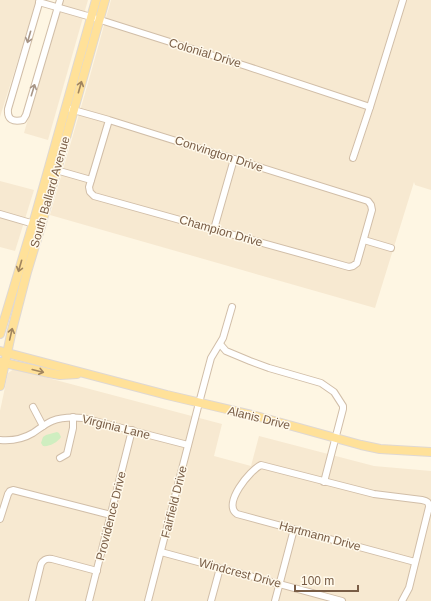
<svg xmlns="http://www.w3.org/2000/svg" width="431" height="601" font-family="Arial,sans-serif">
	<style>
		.residential { fill: #f7e9d1 }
		.green { fill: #cfeec0 }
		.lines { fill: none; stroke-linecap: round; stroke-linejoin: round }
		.minor-casing { stroke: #d1bea8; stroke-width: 8 }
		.major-casing { stroke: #dfd8d3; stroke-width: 10 }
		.minor { stroke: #fff; stroke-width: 6 }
		.major { stroke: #ffe199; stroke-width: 8 }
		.oneway { stroke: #a89687 }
		.oneway2 { stroke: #a1855f }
		.labels { text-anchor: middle; stroke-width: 3; stroke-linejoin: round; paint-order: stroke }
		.street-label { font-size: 12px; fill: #795d46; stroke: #fff9eb }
	</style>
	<rect width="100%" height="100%" fill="#fef6e3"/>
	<!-- residential -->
	<g class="residential">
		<polygon points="0,0 37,0 0,117"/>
		<polygon points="62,0 88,0 48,140 24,133"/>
		<polygon points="111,0 431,0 431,190 415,185 414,182 375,308 50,215 88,83"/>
		<polygon points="0,181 34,190 15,251 0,247"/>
		<polygon points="14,369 222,424 214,456 251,466 259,436 374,466 431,471 431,601 0,601 0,411 8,373"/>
	</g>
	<!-- green -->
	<path class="green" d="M57 432 59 433 61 437C58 442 49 447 43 446L41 443 43 437 46 435Z"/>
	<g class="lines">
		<!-- minor casing -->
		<g class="minor-casing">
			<g id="minor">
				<path d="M40 0 8 109C7 120 13 122 23 120L26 115 60 0"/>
				<polyline points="39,2 91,17 246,66 370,107"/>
				<polyline points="70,109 109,120 368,201 371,205 372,210 357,263 353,266 349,267 94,196 90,192 89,187 109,120"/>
				<polyline points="353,158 370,107 403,0"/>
				<polyline points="56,170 91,180"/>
				<polyline points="0,214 41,226"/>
				<polyline points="214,229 234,159"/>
				<polyline points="364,240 391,248"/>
				<polyline points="220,344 226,351 250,361 269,368 321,383 334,392 343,406 343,409 324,482"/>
				<polyline points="33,407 43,426"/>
				<path d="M0 440C12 441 23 439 33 433 39 429 45 424 52 421 62 417 72 417 83 418L188 445"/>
				<polyline points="60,458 67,454 73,428 73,417"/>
				<polyline points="0,519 8,494 10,491 13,490 111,515"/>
				<polyline points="161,552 342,601"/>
				<path d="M32 601 41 564C44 559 47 558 52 559L97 571"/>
				<polyline points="89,601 132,430"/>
				<polyline points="148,601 199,403 211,358 223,338 232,307"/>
				<polyline points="211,601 220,568"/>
				<polyline points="275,601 294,529"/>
				<path d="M402 601 409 588 429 507C429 502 427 501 422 500L374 494 261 465C250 470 222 504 237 514L415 562"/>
			</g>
		</g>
		<!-- major casing -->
		<g class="major-casing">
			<g id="major">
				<polyline points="0,334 35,217 96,0"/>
				<polyline points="0,351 167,395 256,416 361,445 380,449 431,452"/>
				<polyline points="0,362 49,373 60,375 77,374"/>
				<polyline points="0,386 12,330 27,272 41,226 105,0"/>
			</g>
		</g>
		<!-- minor -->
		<use href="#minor" class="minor"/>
		<!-- major -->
		<use href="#major" class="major"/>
	</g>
	<!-- one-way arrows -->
	<defs><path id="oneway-shaft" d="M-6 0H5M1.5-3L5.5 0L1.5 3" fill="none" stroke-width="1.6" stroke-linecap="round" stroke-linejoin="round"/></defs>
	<g class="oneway">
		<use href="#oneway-shaft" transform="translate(29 37) rotate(106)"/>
		<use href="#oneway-shaft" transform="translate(33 90) rotate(-73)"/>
	</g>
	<g class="oneway2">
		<use href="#oneway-shaft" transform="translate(80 87) rotate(-74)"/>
		<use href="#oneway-shaft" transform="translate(20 266) rotate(106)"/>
		<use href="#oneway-shaft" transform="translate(11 334) rotate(-77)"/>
		<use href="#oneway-shaft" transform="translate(38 371) rotate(14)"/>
	</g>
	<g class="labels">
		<!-- street labels -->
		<g class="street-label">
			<text transform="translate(205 53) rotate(17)" y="4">Colonial Drive</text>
			<text transform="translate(219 154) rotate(18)" y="4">Convington Drive</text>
			<text transform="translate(50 192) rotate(-74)" y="4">South Ballard Avenue</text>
			<text transform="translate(221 231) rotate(16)" y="4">Champion Drive</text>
			<text transform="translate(259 418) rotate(14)" y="4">Alanis Drive</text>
			<text transform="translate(116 427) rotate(14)" y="4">Virginia Lane</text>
			<text transform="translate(174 502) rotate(-76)" y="4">Fairfield Drive</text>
			<text transform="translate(111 516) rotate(-76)" y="4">Providence Drive</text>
			<text transform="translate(320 536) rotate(15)" y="4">Hartmann Drive</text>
			<text transform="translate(240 573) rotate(15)" y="4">Windcrest Drive</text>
		</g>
	</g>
	<!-- scale -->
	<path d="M295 585v6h63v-6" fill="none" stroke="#795d46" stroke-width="2"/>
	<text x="301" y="585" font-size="12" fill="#795d46" stroke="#fff9eb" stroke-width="3" paint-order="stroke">100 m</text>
</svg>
